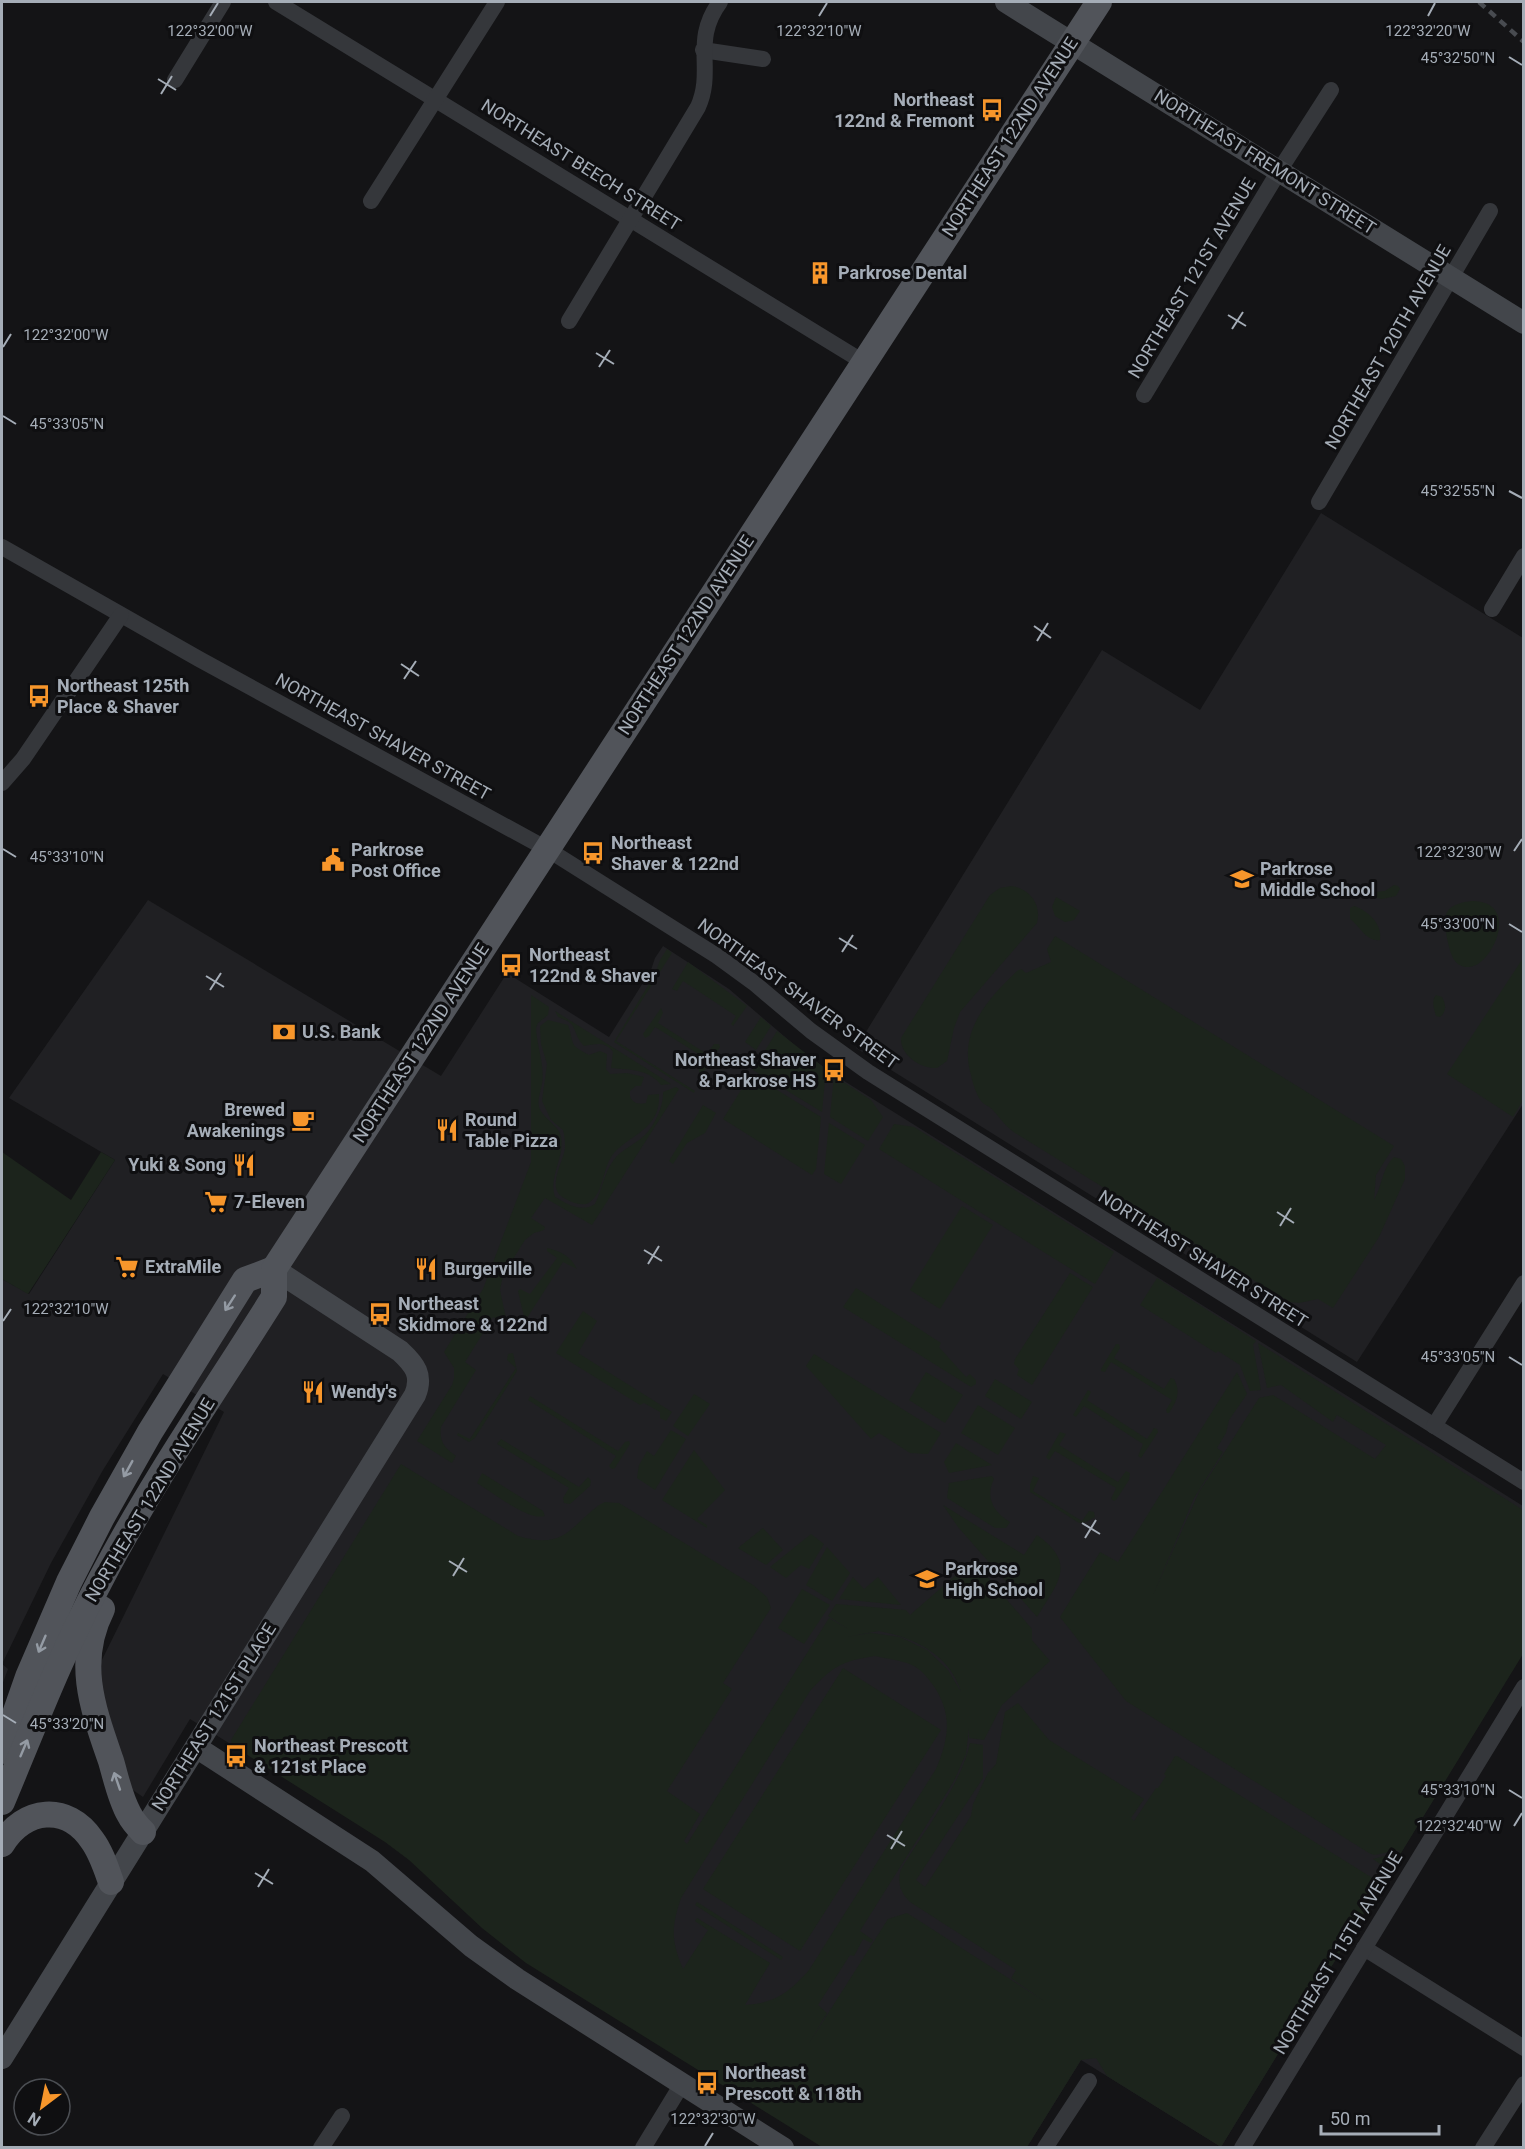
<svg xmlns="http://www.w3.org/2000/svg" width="1525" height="2149" font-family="Roboto,sans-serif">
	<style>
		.built { fill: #202023 }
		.green { fill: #1c241c; fill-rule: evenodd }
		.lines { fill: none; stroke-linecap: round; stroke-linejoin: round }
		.street { stroke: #35373b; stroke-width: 16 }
		.secondary { stroke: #43464b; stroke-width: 22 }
		.primary { stroke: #51545a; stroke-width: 26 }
		.rail { stroke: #484b50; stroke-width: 4.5; stroke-dasharray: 8 6; stroke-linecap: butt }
		.oneway { stroke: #949ba4 }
		.ticks { fill: none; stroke: #a5adb7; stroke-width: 2 }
		.labels { text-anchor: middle; stroke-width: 6; stroke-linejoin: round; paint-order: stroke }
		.poi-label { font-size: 18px; font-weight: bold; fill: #a5adb7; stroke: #0f0f11; text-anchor: start }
		.street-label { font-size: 18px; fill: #a5adb7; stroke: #0f0f11 }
		.ticks-label { font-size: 15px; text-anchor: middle; fill: #a5adb7; stroke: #0f0f11; stroke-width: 6; stroke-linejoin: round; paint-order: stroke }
	</style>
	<rect width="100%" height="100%" fill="#141416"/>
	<!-- built -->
	<g class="built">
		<polygon points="1321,513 1523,638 1523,1104 1357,1362 856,1048 1102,650 1200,710"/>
		<polygon points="148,900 441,1076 507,973 609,1037 651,970 655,958 663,946 729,989 798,1048 833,1074 1523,1506 1523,1653 1221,2147 1081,2060 1027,2147 822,2147 393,1844 190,1719 143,1797 130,1788 102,1707 98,1668 224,1412 163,1374 103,1470 51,1563 2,1664 8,1669 2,1685 2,1279 29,1294 115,1160 9,1098"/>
	</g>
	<!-- green -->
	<g class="green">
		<polygon points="1394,885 1398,886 1400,889 1396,896 1382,899 1373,897 1376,892 1385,891"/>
		<path d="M1011 886C1029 888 1042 904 1037 923L960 1012 954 1028 947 1061 937 1068C921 1069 900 1055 901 1038L990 895 1000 888Z"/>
		<polygon points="1056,897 1080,911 1074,920 1065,922 1055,916 1052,907"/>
		<path d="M1472 901C1522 901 1492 968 1468 967 1463 967 1458 965 1455 961 1449 954 1442 920 1447 912 1452 904 1463 902 1472 901Z"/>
		<path d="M1354 906C1367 910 1383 924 1380 940 1366 942 1360 926 1350 919V908Z"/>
		<path d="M1055 936 1394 1146 1376 1175 1374 1200C1382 1187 1382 1168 1394 1157L1401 1159 1405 1166V1179L1379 1237 1333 1308 1318 1299 1299 1303 1289 1302 1015 1133C1005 1126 1000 1118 992 1109 989 1106 984 1105 981 1101 976 1094 973 1084 971 1075 958 1031 988 999 1017 971L1021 969 1026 973 1051 962 1047 949Z"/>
		<polygon points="667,949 672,953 616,1041 695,1091 694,1093 614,1042 655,974 660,960"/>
		<polygon points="1523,958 1523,1100 1513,1117 1447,1074"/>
		<polygon points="688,962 747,1006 733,1026 731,1024 736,1016 683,981 677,991 672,989"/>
		<path d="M531 995 549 1007 548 1015 538 1023 536 1028C537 1048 545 1064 542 1084 541 1091 537 1099 539 1107 543 1119 559 1125 561 1137 565 1158 548 1176 555 1197 567 1204 581 1213 595 1204 602 1190 604 1173 613 1161 621 1149 635 1145 645 1135 655 1125 664 1105 663 1092L676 1087 679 1089 592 1225 545 1198 531 1218 545 1227 544 1230 534 1233 525 1240 503 1275 500 1290 507 1323 506 1325 493 1317 465 1362 476 1370 441 1427C439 1441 444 1448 456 1456L452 1463 417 1441 452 1385 454 1378V1368L444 1352 483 1289 531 1162Z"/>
		<path d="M1436 995 1442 997C1446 1004 1447 1012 1440 1017L1436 1016C1434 1009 1431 1001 1436 995Z"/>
		<polygon points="661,1008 663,1013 658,1023 707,1054 714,1044 719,1044 720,1047 702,1074 699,1072 699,1068 705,1058 655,1027 649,1036 645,1038 643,1034"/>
		<path d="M555 1011 671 1084 661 1085C649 1069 630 1070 611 1068L613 1052C605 1041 596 1044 584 1046 570 1031 581 1025 558 1017Z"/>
		<polygon points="761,1017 771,1026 756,1050 745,1042"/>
		<path d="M548 1020 568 1025C575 1045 568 1044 589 1055L600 1051 607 1054 606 1069 610 1074 627 1073 644 1077 641 1086H636L630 1091V1096C632 1103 639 1105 646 1103L648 1095 659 1094C661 1129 631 1134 614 1153 602 1167 605 1191 590 1202 583 1208 568 1201 561 1196 548 1186 563 1161 565 1149 565 1143 565 1136 563 1130L551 1120 542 1101 547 1064 541 1044 540 1026Z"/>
		<polygon points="777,1031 826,1069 822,1112 753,1070"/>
		<polygon points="751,1074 821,1117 816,1169 812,1175 723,1119"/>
		<polygon points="834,1076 871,1100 883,1117 868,1141 830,1117"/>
		<polygon points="703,1105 716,1113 705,1133 687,1143 673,1164 669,1161"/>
		<polygon points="829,1123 865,1145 841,1184 824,1174"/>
		<polygon points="894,1124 914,1127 1114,1252 1095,1284 879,1149"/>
		<polygon points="2,1152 71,1200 101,1152 115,1160 28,1294 2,1279"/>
		<polygon points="962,1206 993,1225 940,1309 910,1290"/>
		<path d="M547 1248C560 1251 571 1256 577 1269L563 1262 525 1321 518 1291 520 1289 530 1294 557 1258 547 1251Z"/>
		<polygon points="1070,1273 1093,1287 1032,1385 1017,1375 1019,1369 1014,1364 1015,1359"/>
		<polygon points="1157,1278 1256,1341 1253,1345 1261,1390 1250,1391 1240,1365 1218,1351 1216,1353 1140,1305"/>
		<polygon points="856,1288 941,1343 939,1347 966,1377 970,1374 976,1380 976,1384 971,1387 843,1307"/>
		<polygon points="583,1311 597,1321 578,1353 672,1412 666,1421 660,1418 660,1412 644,1403 640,1405 556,1353"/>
		<polygon points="1258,1343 1523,1510 1523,1654 1390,1871 1373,1859 1398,1853 1401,1850 1374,1855 1369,1853 1126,1701 1060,1617 1100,1552 1118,1562 1237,1372 1247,1394 1229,1420 1226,1433 1217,1448 1223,1452 1194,1498 1153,1595 1199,1492 1259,1398 1273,1395 1375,1459 1386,1445 1337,1415 1333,1422 1281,1385 1267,1388"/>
		<path d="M1116 1344H1119L1120 1348 1114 1358 1164 1389 1171 1378 1174 1379C1181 1392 1177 1401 1169 1413H1167L1166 1410 1172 1400 1111 1362 1105 1372 1101 1371V1369Z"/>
		<polygon points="513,1353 517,1371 475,1438 469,1442 457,1435 458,1433 470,1439 516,1368 507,1360 508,1354"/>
		<polygon points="814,1354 941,1433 928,1454 910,1453 879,1433 871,1439 806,1366"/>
		<polygon points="926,1372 963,1395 945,1423 909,1400"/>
		<polygon points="995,1379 1032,1402 1021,1419 985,1396"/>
		<polygon points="1088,1390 1091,1392 1087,1400 1147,1439 1154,1428 1157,1429 1158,1432 1141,1458 1138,1456 1143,1444 1084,1406 1076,1417 1073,1415"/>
		<polygon points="694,1394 710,1404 688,1436 673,1426"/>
		<polygon points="530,1396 618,1451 625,1442 629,1441 630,1444 615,1468 612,1469 609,1466 616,1456 528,1400"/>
		<polygon points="978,1405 1015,1428 998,1455 961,1433"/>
		<polygon points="671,1430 686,1439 655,1490 637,1478 639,1465 647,1451 654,1456"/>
		<polygon points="1060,1432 1066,1434 1059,1445 1118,1482 1126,1471 1130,1473 1129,1480 1116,1500 1114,1501 1111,1499 1116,1488 1055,1451 1049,1460 1046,1457"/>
		<polygon points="501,1439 579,1487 588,1477 591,1481 590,1486 570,1504 564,1503 563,1498 569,1488 497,1444"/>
		<polygon points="956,1443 992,1465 949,1473 944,1462"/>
		<polygon points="694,1450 725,1490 697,1519 707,1525 707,1528 662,1500"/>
		<path d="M401 1464 518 1536C564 1549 567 1530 599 1505L605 1502 619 1503 753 1585 767 1597 771 1608 723 1683 732 1689 667 1791 700 1814 684 1841 687 1844 829 1618 848 1629 828 1616 836 1604 906 1610 910 1615 973 1560 1032 1629V1640L1050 1661 1002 1705 984 1740 969 1738V1728L966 1754 954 1781 860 1931 873 1940 871 1943 863 1939 854 1956 850 1955 818 2005 827 2013 808 2045 888 1919 907 1913 1044 2001 1011 1978 1016 1970 910 1902C900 1892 897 1882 901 1869 924 1831 961 1785 970 1743L983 1745V1778L916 1880 925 1887 971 1816 973 1804 988 1773 996 1764 1005 1712 1018 1703 1049 1740 1144 1799 1131 1818 1134 1821 1156 1788H1158L1166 1776 1164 1774 1175 1756H1177L1382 1884 1221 2147 1107 2076 1096 2058 1081 2060 1027 2147H822L526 1963 482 1928 409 1860 385 1842 233 1746 231 1740ZM879 1631C915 1638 950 1655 961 1692L948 1670 927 1650 900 1637 871 1633 846 1637ZM875 1656C887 1659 901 1660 912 1665 921 1669 927 1677 933 1685 953 1714 949 1738 936 1769L809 1970C790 1992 774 2004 745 2005L770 1963 697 1918 695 1921 708 1930 683 1969C671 1940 671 1928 681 1898L810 1691C833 1666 842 1661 875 1656Z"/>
		<path d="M482 1473 543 1511 545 1516C528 1521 492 1492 477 1483Z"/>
		<path d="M992 1476 994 1479C985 1497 993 1512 1010 1522L1006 1528H995L947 1498 949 1483Z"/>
		<polygon points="1033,1476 1039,1478 1033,1491 1082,1521 1089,1511 1094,1512 1095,1517 1086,1522 1079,1523 1030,1492 1030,1485"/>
		<path d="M943 1505 1024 1555 1037 1535C1078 1564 1057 1583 1037 1617L958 1527Z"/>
		<polygon points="763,1528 783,1550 766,1565 738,1548"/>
		<polygon points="811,1534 824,1544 809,1569 801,1565 786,1578 770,1567"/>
		<polygon points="827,1547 850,1573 832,1601 806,1585"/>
		<polygon points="853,1577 864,1589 878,1577 901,1605 839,1599"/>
		<polygon points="802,1589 830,1605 804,1644 778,1628"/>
		<polygon points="843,1668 941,1730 800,1951 703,1889"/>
		<polygon points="697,1902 783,1957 781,1960 695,1905"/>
	</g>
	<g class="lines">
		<!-- street -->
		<g class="street">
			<polyline points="276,2 865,363"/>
			<polyline points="703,50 763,59"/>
			<polyline points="175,80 223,2"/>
			<polyline points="371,201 497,2"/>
			<path d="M569 321 698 107C715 69 691 41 720 2"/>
			<polyline points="1144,395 1279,171 1331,90"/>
			<polyline points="1319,502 1490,211"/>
			<polyline points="2,547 199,659 547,849 717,956 754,983 811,1031 868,1072 1524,1482"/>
			<polyline points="1492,609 1524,556"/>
			<polyline points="2,783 23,759 121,615"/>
			<polyline points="1434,1426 1524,1283"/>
			<polyline points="1364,1948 1524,2048"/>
			<polyline points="321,2148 342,2116"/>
			<polyline points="643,2148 682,2084"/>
			<polyline points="1045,2148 1089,2081"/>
			<polyline points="1242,2148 1524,1687"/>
			<polyline points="1483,2148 1524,2084"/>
		</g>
		<!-- secondary -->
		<g class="secondary">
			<polyline points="1006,2 1524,323"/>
			<polyline points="196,1747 372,1861 471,1946 517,1979 783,2148"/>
			<path d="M2 2058 415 1395C423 1375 415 1365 400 1351L274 1269"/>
		</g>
		<!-- primary -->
		<g class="primary">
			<path d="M102 1609C75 1662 93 1709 111 1761 116 1778 120 1798 129 1814 132 1820 138 1827 143 1832"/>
			<polyline points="2,1751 28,1677 69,1582 102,1517 150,1432 245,1280 274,1269"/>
			<path d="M2 1802C33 1728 62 1652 100 1581 151 1483 215 1391 274 1297V1269L1099 2"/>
			<path d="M2 1844C24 1808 67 1803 92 1840 101 1852 106 1868 111 1882"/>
		</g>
		<!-- rail -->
		<polyline class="rail" points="1479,2 1524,42"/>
	</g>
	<!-- one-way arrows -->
	<defs><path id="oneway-shaft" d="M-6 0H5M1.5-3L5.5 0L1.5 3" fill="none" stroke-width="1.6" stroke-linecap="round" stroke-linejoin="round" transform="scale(1.5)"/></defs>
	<g class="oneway">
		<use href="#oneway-shaft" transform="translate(230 1303) rotate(123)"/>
		<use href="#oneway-shaft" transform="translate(128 1469) rotate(119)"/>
		<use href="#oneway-shaft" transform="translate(42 1644) rotate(113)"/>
		<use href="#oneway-shaft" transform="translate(24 1748) rotate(-67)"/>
		<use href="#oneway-shaft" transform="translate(117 1781) rotate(-109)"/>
	</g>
	<!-- ticks -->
	<path class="ticks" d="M210 16 218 3M819 16 827 3M1428 16 1435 3M1509 57 1522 65M158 79 176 90M161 94 172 76M1228 315 1246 326M1232 329 1243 312M3 347 11 334M596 353 614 364M599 367 610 350M3 416 16 424M1509 491 1522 498M1034 626 1051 638M1037 641 1048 623M401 664 419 676M404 679 416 661M3 849 16 857M1514 851 1522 839M1509 924 1522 932M839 938 857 949M842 952 853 935M206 976 224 987M210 990 221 973M1277 1212 1294 1223M1280 1226 1291 1208M644 1250 662 1261M648 1264 659 1246M3 1321 11 1309M1509 1357 1522 1365M1082 1523 1100 1534M1085 1538 1096 1520M449 1561 467 1572M453 1576 464 1558M3 1715 16 1723M1509 1790 1522 1798M1514 1826 1522 1813M887 1835 905 1846M891 1849 902 1831M255 1873 273 1884M258 1887 269 1869M705 2146 713 2133"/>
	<!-- icons -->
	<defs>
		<g id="bus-bare" transform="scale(1.8)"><path d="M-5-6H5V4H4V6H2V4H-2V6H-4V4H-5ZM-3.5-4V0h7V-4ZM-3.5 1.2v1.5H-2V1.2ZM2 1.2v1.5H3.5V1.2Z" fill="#f7962b" stroke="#0f0f11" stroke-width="2.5" paint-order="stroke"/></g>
		<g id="building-bare" transform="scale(1.8)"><path d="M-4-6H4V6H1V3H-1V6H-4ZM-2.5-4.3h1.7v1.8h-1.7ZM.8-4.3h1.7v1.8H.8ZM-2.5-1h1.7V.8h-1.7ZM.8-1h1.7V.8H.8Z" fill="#f7962b" stroke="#0f0f11" stroke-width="2.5" paint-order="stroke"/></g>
		<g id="civic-bare" transform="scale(1.8)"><path d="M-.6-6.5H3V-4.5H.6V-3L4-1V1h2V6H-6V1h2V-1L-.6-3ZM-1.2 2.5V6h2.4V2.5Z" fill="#f7962b" stroke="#0f0f11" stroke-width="2.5" paint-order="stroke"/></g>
		<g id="school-bare" transform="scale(1.8)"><path d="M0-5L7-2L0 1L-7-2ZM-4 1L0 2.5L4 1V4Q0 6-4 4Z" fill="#f7962b" stroke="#0f0f11" stroke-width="2.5" paint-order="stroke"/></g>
		<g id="bank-bare" transform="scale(1.8)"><path d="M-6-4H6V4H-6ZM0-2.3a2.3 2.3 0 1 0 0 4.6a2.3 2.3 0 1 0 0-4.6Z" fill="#f7962b" stroke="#0f0f11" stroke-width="2.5" paint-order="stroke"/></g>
		<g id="cafe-bare" transform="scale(1.8)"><path d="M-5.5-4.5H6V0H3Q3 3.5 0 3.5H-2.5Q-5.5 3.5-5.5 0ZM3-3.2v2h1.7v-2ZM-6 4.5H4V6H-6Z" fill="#f7962b" stroke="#0f0f11" stroke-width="2.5" paint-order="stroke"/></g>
		<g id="restaurant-bare" transform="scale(1.8)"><path d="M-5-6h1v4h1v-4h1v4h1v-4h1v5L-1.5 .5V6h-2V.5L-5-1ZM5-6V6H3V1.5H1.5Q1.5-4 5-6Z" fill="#f7962b" stroke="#0f0f11" stroke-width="2.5" paint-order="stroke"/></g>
		<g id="supermarket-bare" transform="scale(1.8)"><path d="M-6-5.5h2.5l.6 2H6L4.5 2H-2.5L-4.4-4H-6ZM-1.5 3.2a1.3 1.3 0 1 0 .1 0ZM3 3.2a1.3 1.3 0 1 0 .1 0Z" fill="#f7962b" stroke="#0f0f11" stroke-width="2.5" paint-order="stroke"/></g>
	</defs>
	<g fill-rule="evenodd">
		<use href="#bus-bare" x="992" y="110"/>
		<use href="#building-bare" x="820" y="273"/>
		<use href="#bus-bare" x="39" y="696"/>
		<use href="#bus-bare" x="593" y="853"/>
		<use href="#civic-bare" x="333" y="860"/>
		<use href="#school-bare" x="1242" y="879"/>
		<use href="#bus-bare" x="511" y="965"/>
		<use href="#bank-bare" x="284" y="1032"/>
		<use href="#bus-bare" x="834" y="1070"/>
		<use href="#cafe-bare" x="303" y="1120"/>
		<use href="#restaurant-bare" x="447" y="1130"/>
		<use href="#restaurant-bare" x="244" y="1165"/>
		<use href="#supermarket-bare" x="216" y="1202"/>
		<use href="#supermarket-bare" x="127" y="1267"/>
		<use href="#restaurant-bare" x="426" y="1269"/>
		<use href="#bus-bare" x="380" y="1314"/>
		<use href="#restaurant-bare" x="313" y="1392"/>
		<use href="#school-bare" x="927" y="1579"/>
		<use href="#bus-bare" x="236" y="1756"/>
		<use href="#bus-bare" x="707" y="2083"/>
	</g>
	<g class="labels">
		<!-- poi labels -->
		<g class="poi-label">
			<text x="974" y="106" text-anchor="end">Northeast<tspan x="974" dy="21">122nd &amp; Fremont</tspan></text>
			<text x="838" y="279">Parkrose Dental</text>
			<text x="57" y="692">Northeast 125th<tspan x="57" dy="21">Place &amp; Shaver</tspan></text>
			<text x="611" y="849">Northeast<tspan x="611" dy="21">Shaver &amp; 122nd</tspan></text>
			<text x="351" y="856">Parkrose<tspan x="351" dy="21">Post Office</tspan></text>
			<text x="1260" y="875">Parkrose<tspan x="1260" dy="21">Middle School</tspan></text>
			<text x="529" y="961">Northeast<tspan x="529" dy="21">122nd &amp; Shaver</tspan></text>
			<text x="302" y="1038">U.S. Bank</text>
			<text x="816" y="1066" text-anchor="end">Northeast Shaver<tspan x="816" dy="21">&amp; Parkrose HS</tspan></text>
			<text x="285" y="1116" text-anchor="end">Brewed<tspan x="285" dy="21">Awakenings</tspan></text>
			<text x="465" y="1126">Round<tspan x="465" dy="21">Table Pizza</tspan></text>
			<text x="226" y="1171" text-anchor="end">Yuki &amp; Song</text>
			<text x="234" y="1208">7-Eleven</text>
			<text x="145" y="1273">ExtraMile</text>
			<text x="444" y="1275">Burgerville</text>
			<text x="398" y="1310">Northeast<tspan x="398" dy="21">Skidmore &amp; 122nd</tspan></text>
			<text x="331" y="1398">Wendy's</text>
			<text x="945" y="1575">Parkrose<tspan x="945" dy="21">High School</tspan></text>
			<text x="254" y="1752">Northeast Prescott<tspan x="254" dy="21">&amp; 121st Place</tspan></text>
			<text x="725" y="2079">Northeast<tspan x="725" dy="21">Prescott &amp; 118th</tspan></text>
		</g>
		<!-- street labels -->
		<g class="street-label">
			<text transform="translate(1010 137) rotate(-57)" y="6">NORTHEAST 122ND AVENUE</text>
			<text transform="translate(1265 162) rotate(32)" y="6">NORTHEAST FREMONT STREET</text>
			<text transform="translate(581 165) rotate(32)" y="6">NORTHEAST BEECH STREET</text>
			<text transform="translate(1192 278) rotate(-59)" y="6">NORTHEAST 121ST AVENUE</text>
			<text transform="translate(1388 347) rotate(-60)" y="6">NORTHEAST 120TH AVENUE</text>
			<text transform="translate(686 635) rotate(-57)" y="6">NORTHEAST 122ND AVENUE</text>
			<text transform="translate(383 737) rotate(29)" y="6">NORTHEAST SHAVER STREET</text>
			<text transform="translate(798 994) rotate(36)" y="6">NORTHEAST SHAVER STREET</text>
			<text transform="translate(421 1043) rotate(-57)" y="6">NORTHEAST 122ND AVENUE</text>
			<text transform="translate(1203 1259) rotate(32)" y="6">NORTHEAST SHAVER STREET</text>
			<text transform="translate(150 1500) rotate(-59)" y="6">NORTHEAST 122ND AVENUE</text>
			<text transform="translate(214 1717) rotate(-58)" y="6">NORTHEAST 121ST PLACE</text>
			<text transform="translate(1338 1953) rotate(-59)" y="6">NORTHEAST 115TH AVENUE</text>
		</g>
	</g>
	<g class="ticks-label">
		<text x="210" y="36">122°32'00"W</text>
		<text x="819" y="36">122°32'10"W</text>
		<text x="1428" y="36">122°32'20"W</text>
		<text x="1458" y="63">45°32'50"N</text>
		<text x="66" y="340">122°32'00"W</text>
		<text x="67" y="429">45°33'05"N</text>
		<text x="1458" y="496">45°32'55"N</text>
		<text x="1459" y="857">122°32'30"W</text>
		<text x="67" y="862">45°33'10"N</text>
		<text x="1458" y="929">45°33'00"N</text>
		<text x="66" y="1314">122°32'10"W</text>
		<text x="1458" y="1362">45°33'05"N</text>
		<text x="67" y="1729">45°33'20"N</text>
		<text x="1458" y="1795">45°33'10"N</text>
		<text x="1459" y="1831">122°32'40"W</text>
		<text x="713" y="2124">122°32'30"W</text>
	</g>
	<!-- border -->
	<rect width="1525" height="2149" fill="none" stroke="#a5adb7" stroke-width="6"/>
	<!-- north arrow -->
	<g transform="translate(42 2107) rotate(212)"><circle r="28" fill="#0f0f11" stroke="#4b4e53" stroke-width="1.5"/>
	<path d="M0-4.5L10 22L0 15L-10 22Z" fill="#f7962b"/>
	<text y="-9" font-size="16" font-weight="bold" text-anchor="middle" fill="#a5adb7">N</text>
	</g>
	<!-- scale -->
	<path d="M1321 2125v9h118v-9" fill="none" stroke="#a5adb7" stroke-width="3"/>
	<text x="1330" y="2125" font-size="18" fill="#a5adb7" stroke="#0f0f11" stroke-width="4.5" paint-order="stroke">50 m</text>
</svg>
